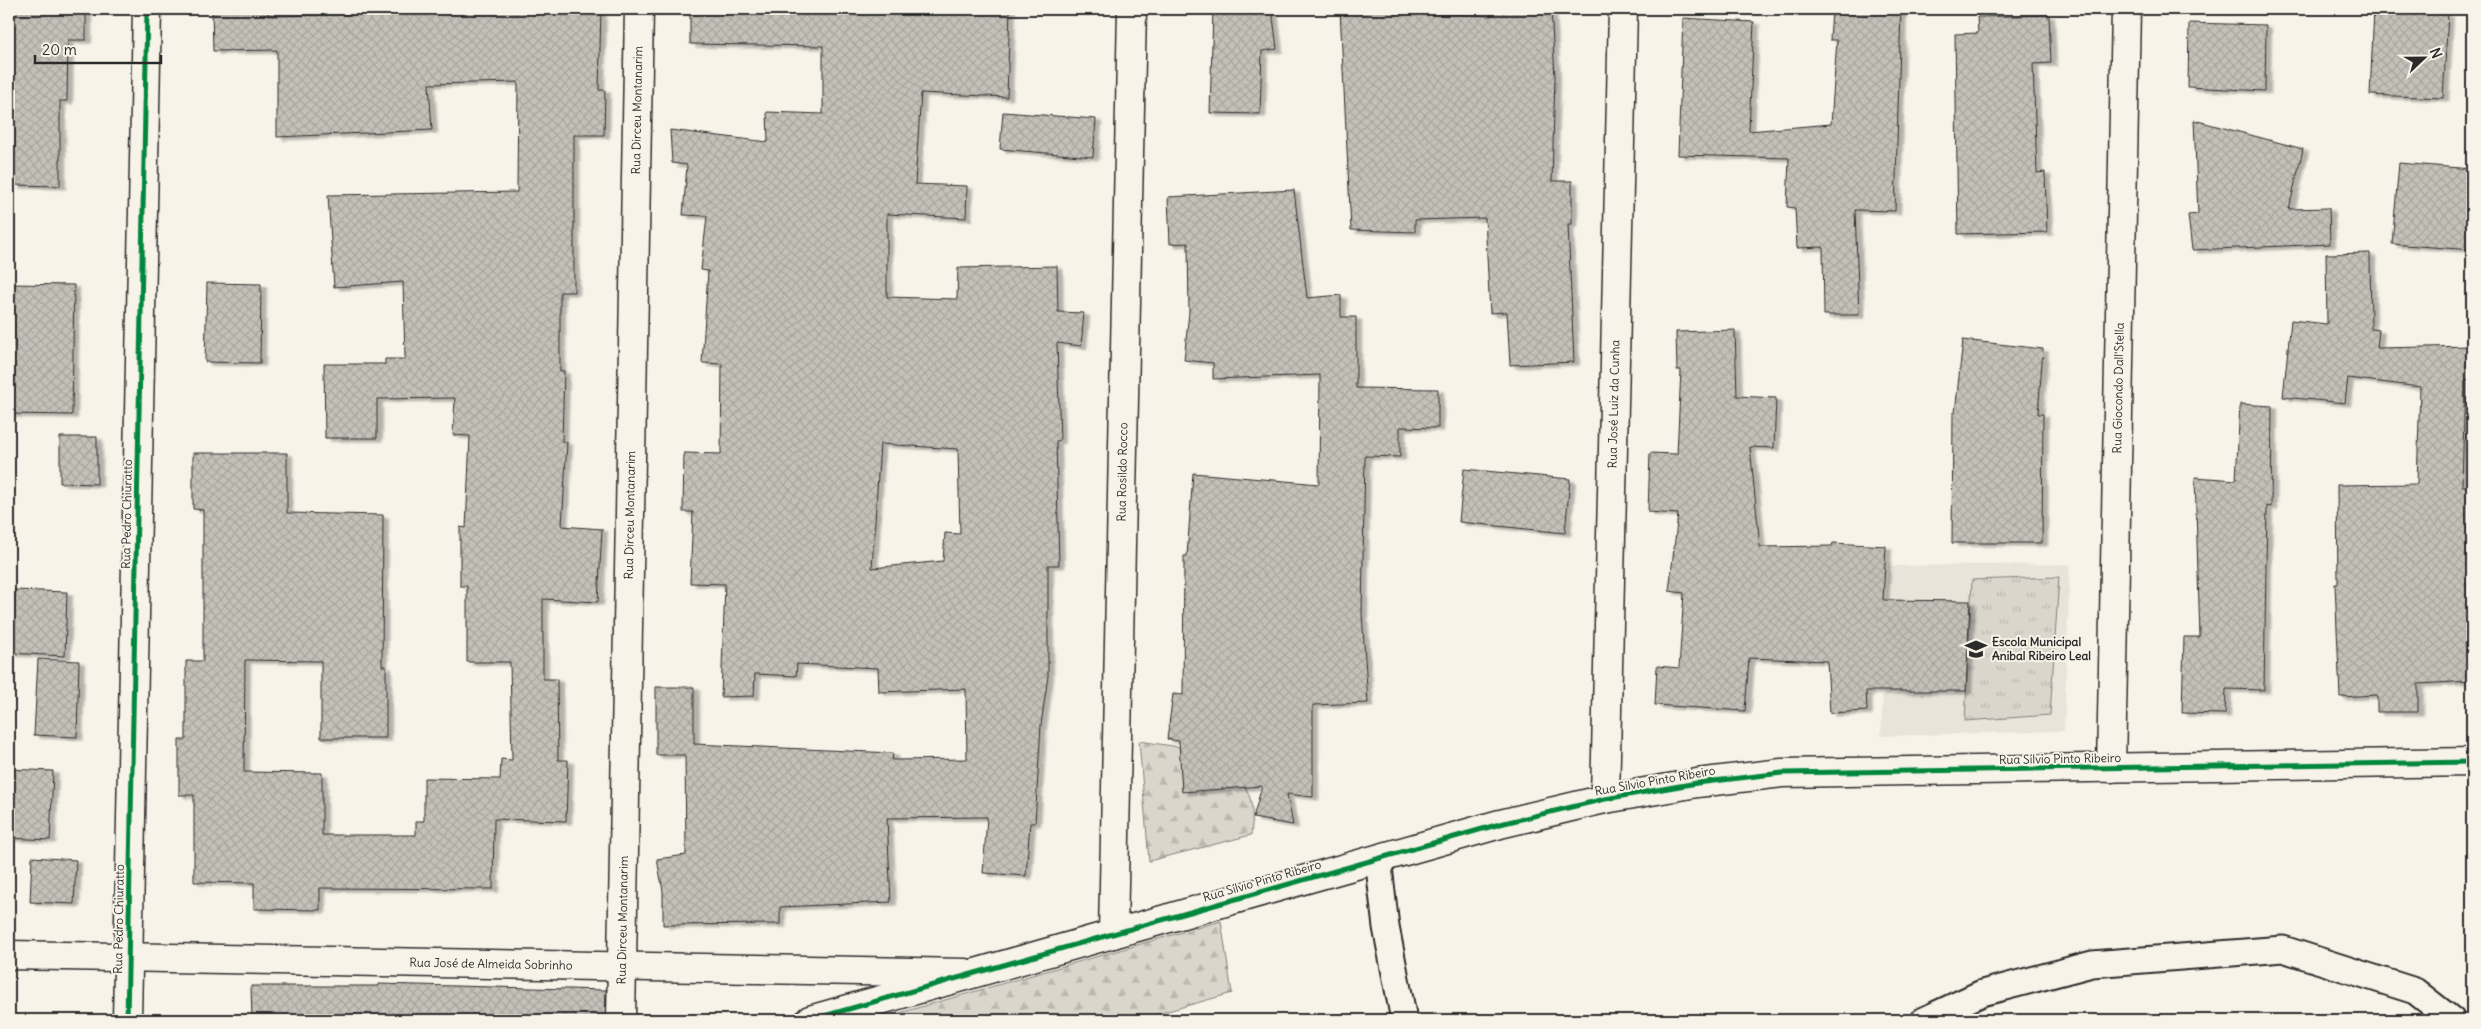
<svg xmlns="http://www.w3.org/2000/svg" width="2481" height="1029" font-family="Delius,sans-serif">
	<style>
		.built { fill: #e8e4da }
		.grass { fill: url(#grass-tufts); stroke: #82807c }
		.forest { fill: url(#forest-firs); stroke: #82807c }
		.building { fill: url(#building-cross-hatch); stroke: #2b2b2b; fill-rule: evenodd; filter: url(#shadow) }
		.lines { fill: none; stroke-linecap: round; stroke-linejoin: round }
		.service-casing { stroke: #2b2b2b; stroke-width: 29 }
		.minor-casing { stroke: #2b2b2b; stroke-width: 31 }
		.tertiary-casing { stroke: #2b2b2b; stroke-width: 31 }
		.service { stroke: #f7f3e8; stroke-width: 25 }
		.minor { stroke: #f7f3e8; stroke-width: 28 }
		.tertiary { stroke: #f7f3e8; stroke-width: 28 }
		.cycleway-casing { stroke: #f7f3e8; stroke-width: 8 }
		.cycleway { stroke: #00873e; stroke-width: 5 }
		.labels { text-anchor: middle; stroke-width: 4; stroke-linejoin: round; paint-order: stroke }
		.street-label { font-size: 12px; fill: #2b2b2b; stroke: #f7f3e8 }
		.poi-label { font-size: 12px; font-weight: bold; fill: #2b2b2b; stroke: #f7f3e8; text-anchor: start }
	</style>
	<defs>
		<pattern id="grass-tufts" width="24" height="20" patternUnits="userSpaceOnUse" patternTransform="scale(1.25)"><rect width="24" height="20" fill="#dad6cc"/><path d="M3 7l-1-3M5 7V3M7 7l1-3M15 17l-1-3M17 17v-4M19 17l1-3" fill="none" stroke="#bbb8af"/></pattern>
		<pattern id="forest-firs" width="22" height="20" patternUnits="userSpaceOnUse" patternTransform="scale(1.25)"><rect width="22" height="20" fill="#dad6cc"/><path d="M5 1l3.5 6h-7zM16 11l3.5 6h-7z" fill="#bbb8af"/></pattern>
		<pattern id="building-cross-hatch" width="8" height="8" patternUnits="userSpaceOnUse" patternTransform="scale(1.25)"><rect width="8" height="8" fill="#c4c1b9"/><path d="M0 0l8 8M0 8l8-8" fill="none" stroke="#a9a69f"/></pattern>
		<filter id="shadow"><feDropShadow dx="5.5" dy="3" stdDeviation="1" flood-color="#0004"/></filter>
	</defs>
	<rect width="100%" height="100%" fill="#f7f3e8"/>
	<filter id="ink" filterUnits="userSpaceOnUse"><feTurbulence type="fractalNoise" baseFrequency=".02" numOctaves="2"/><feDisplacementMap in="SourceGraphic" scale="10" xChannelSelector="R" yChannelSelector="G"/><feConvolveMatrix kernelMatrix="1 2 1 2 8 2 1 2 1" color-interpolation-filters="sRGB"/></filter>
	<g filter="url(#ink)">
		<!-- built -->
		<polygon class="built" points="2070,564 2064,731 1881,736 1888,566"/>
		<!-- grass -->
		<polygon class="grass" points="2059,577 2050,715 1965,721 1972,580"/>
		<!-- forest -->
		<g class="forest">
			<path d="M1139 741 1180 747 1182 791 1245 787C1254 801 1253 819 1251 835L1149 861Z"/>
			<polygon points="1221,921 1232,993 1136,1020 875,1020"/>
		</g>
		<!-- building -->
		<g class="building">
			<polygon points="9,9 86,9 86,40 68,40 67,101 60,101 60,186 14,185 14,125 9,125"/>
			<polygon points="212,9 268,9 268,16 365,14 365,9 601,9 599,90 605,90 604,135 574,135 574,292 560,292 560,371 564,371 562,442 567,442 562,526 602,529 598,602 543,599 543,679 557,679 558,760 568,760 566,821 494,819 493,889 320,888 320,910 254,909 254,883 194,882 194,795 179,795 179,740 186,740 186,661 203,661 203,510 193,509 193,453 287,453 287,513 383,515 382,666 386,666 386,738 321,738 321,661 245,660 244,772 322,773 322,835 416,835 416,821 424,821 424,778 500,779 501,759 512,760 510,662 467,662 467,586 460,586 460,527 466,528 470,436 453,435 455,398 377,399 377,438 325,438 324,364 385,364 385,359 405,359 403,282 334,287 328,195 517,192 518,82 429,84 432,130 277,137 277,50 213,51"/>
			<path d="M690 9H1010L1007 97 921 93 915 184 967 186 966 218 887 214V297L957 299 958 268 1057 266 1058 312 1084 313 1081 346 1057 343 1060 440 1056 441 1059 565H1048V676L1041 725 1035 823H1030L1026 876 983 873 987 817 887 818 891 902 780 907V924L663 925V891L657 859 686 855 685 755H656V687H694V744L893 753 892 760 967 759 966 689 879 692 878 668 797 664 796 676 755 674 754 696 721 697 725 584 690 583 693 512H683L684 453 721 454 722 364 702 363 708 271 701 270 707 216 683 215 687 165 672 163 670 130 768 142 767 112 823 114V46L690 44ZM880 444 958 449 960 534 945 533 943 561 872 568Z"/>
			<polygon points="1213,9 1272,9 1277,49 1262,51 1260,114 1210,113"/>
			<polygon points="1391,9 1391,11 1491,16 1490,9 1551,9 1555,77 1552,181 1572,181 1572,224 1568,224 1574,362 1510,365 1507,312 1490,313 1485,218 1415,220 1415,232 1351,230 1340,10"/>
			<polygon points="1832,9 1901,9 1895,211 1855,210 1859,315 1824,315 1823,247 1797,248 1795,208 1787,207 1789,158 1678,155 1683,18 1754,22 1749,131 1831,124 1837,40 1830,40"/>
			<polygon points="2374,9 2423,9 2423,13 2448,14 2443,98 2370,95"/>
			<polygon points="2049,15 2051,63 2033,64 2037,173 2045,172 2047,232 1958,234 1955,34 1978,33 1977,17"/>
			<polygon points="2189,23 2266,25 2265,91 2188,87"/>
			<polygon points="1003,112 1096,119 1093,157 1000,149"/>
			<polygon points="2194,120 2303,149 2289,209 2329,208 2330,244 2192,250 2188,215 2198,214"/>
			<polygon points="2399,163 2472,169 2472,250 2392,244"/>
			<polygon points="1294,190 1307,298 1341,295 1341,317 1356,317 1356,388 1438,389 1438,428 1400,427 1400,457 1365,456 1362,613 1368,703 1313,705 1313,797 1287,794 1293,825 1253,818 1262,786 1182,792 1179,741 1167,739 1173,694 1183,695 1184,556 1187,556 1193,473 1319,484 1320,375 1213,379 1213,363 1184,360 1189,312 1188,243 1170,244 1168,197"/>
			<polygon points="2370,253 2371,329 2379,330 2377,348 2472,346 2472,379 2465,380 2462,486 2472,487 2472,583 2467,583 2472,681 2418,684 2418,712 2377,712 2377,695 2340,697 2335,584 2338,584 2337,485 2417,484 2420,387 2348,378 2345,403 2283,397 2291,320 2327,324 2326,254"/>
			<polygon points="207,283 261,284 260,363 205,362"/>
			<polygon points="9,284 74,285 72,415 9,414"/>
			<polygon points="1735,330 1737,396 1776,398 1774,448 1750,447 1760,547 1832,546 1833,543 1886,546 1883,600 1970,601 1966,691 1866,691 1867,711 1830,713 1827,661 1749,658 1745,711 1655,705 1657,666 1679,668 1684,593 1669,591 1678,514 1648,512 1650,453 1677,454 1681,370 1677,370 1676,332"/>
			<polygon points="1963,340 2043,349 2038,414 2043,414 2042,543 1952,543 1953,413 1955,413"/>
			<polygon points="2240,404 2272,406 2271,507 2267,506 2264,690 2226,689 2225,714 2182,713 2184,637 2200,637 2195,477 2236,480"/>
			<polygon points="60,437 97,437 97,484 60,483"/>
			<polygon points="1464,469 1570,479 1565,533 1459,522"/>
			<polygon points="15,590 67,592 65,656 9,653 9,611 14,611"/>
			<polygon points="38,659 79,661 77,737 34,735"/>
			<polygon points="9,769 53,771 50,840 9,838"/>
			<polygon points="32,857 76,860 74,904 30,902"/>
			<polygon points="379,984 606,990 605,1020 252,1020 251,986 379,986"/>
		</g>
		<g class="lines">
			<!-- service casing -->
			<g class="service-casing">
				<g id="service">
					<polyline points="1378,858 1386,927 1404,1020"/>
					<polyline points="1924,1020 1982,993 2092,964 2283,949 2415,991 2452,1020"/>
				</g>
			</g>
			<!-- minor casing -->
			<g class="minor-casing">
				<g id="minor">
					<path id="s1" d="M2111 768 2126 9"/>
					<path id="s2" d="M1605 799 1623 9"/>
					<path id="s3" d="M1113 934 1132 9"/>
					<path id="s4" d="M9 955 965 973"/>
					<polyline points="127,1020 147,9"/>
					<path id="s5" d="M621 1020 639 9"/>
				</g>
			</g>
			<!-- tertiary casing -->
			<g class="tertiary-casing">
				<polyline id="tertiary" points="810,1020 1500,824 1605,799 1697,783 1782,773 2472,762"/>
			</g>
			<!-- service -->
			<use href="#service" class="service"/>
			<!-- minor -->
			<use href="#minor" class="minor"/>
			<!-- tertiary -->
			<use href="#tertiary" class="tertiary"/>
			<!-- cycleway casing -->
			<g class="cycleway-casing">
				<g id="cycleway">
					<polyline points="127,1020 147,9"/>
					<polyline points="810,1020 1500,824 1605,799 1697,783 1782,773 2472,762"/>
				</g>
			</g>
			<!-- cycleway -->
			<use href="#cycleway" class="cycleway"/>
		</g>
	</g>
	<!-- icons -->
	<defs>
		<g id="school-bare" transform="scale(1.725)"><path d="M0-5L7-2L0 1L-7-2ZM-4 1L0 2.5L4 1V4Q0 6-4 4Z" fill="#2b2b2b" stroke="#f7f3e8" stroke-width="2.5" paint-order="stroke"/></g>
	</defs>
	<g fill-rule="evenodd">
		<use href="#school-bare" x="1976" y="649"/>
	</g>
	<g class="labels">
		<!-- street labels -->
		<g class="street-label">
			<text dy="4" stroke="none"><textPath href="#s5" startOffset="910">Rua Dirceu Montanarim</textPath></text>
			<text dy="4" stroke="none"><textPath href="#s1" startOffset="380">Rua Giocondo Dall'Stella</textPath></text>
			<text dy="4" stroke="none"><textPath href="#s2" startOffset="395">Rua José Luiz da Cunha</textPath></text>
			<text dy="4" stroke="none"><textPath href="#s3" startOffset="462">Rua Rosildo Rocco</textPath></text>
			<text transform="translate(127 514) rotate(-89)" y="4">Rua Pedro Chiuratto</text>
			<text dy="4" stroke="none"><textPath href="#s5" startOffset="505">Rua Dirceu Montanarim</textPath></text>
			<text transform="translate(2060 759) rotate(-1)" y="4">Rua Sílvio Pinto Ribeiro</text>
			<text transform="translate(1655 781) rotate(-10)" y="4">Rua Sílvio Pinto Ribeiro</text>
			<text transform="translate(1262 881) rotate(-16)" y="4">Rua Sílvio Pinto Ribeiro</text>
			<text transform="translate(119 919) rotate(-89)" y="4">Rua Pedro Chiuratto</text>
			<text dy="4" stroke="none"><textPath href="#s5" startOffset="100">Rua Dirceu Montanarim</textPath></text>
			<text dy="4" stroke="none"><textPath href="#s4" startOffset="482">Rua José de Almeida Sobrinho</textPath></text>
		</g>
		<!-- poi labels -->
		<g class="poi-label">
			<text x="1992" y="646">Escola Municipal<tspan x="1992" dy="14">Anibal Ribeiro Leal</tspan></text>
		</g>
	</g>
	<!-- margin -->
	<rect width="2481" height="1029" fill="none" stroke="#f7f3e8" stroke-width="30"/>
	<rect x="15" y="15" width="2451" height="999" fill="none" stroke="#2b2b2b" stroke-width="2" filter="url(#ink)"/>
	<!-- north arrow -->
	<g transform="translate(2424 58) rotate(68)" stroke="#f7f3e8" stroke-width="4" paint-order="stroke">
	<path d="M0-4L9 19L0 12L-9 19Z" fill="#2b2b2b"/>
	<text y="-8" font-size="14" font-weight="bold" text-anchor="middle" fill="#2b2b2b">N</text>
	</g>
	<!-- scale -->
	<path d="M35 55v8h126v-8" fill="none" stroke="#2b2b2b" stroke-width="2.5"/>
	<text x="42" y="55" font-size="15" fill="#2b2b2b" stroke="#f7f3e8" stroke-width="4" paint-order="stroke">20 m</text>
</svg>
